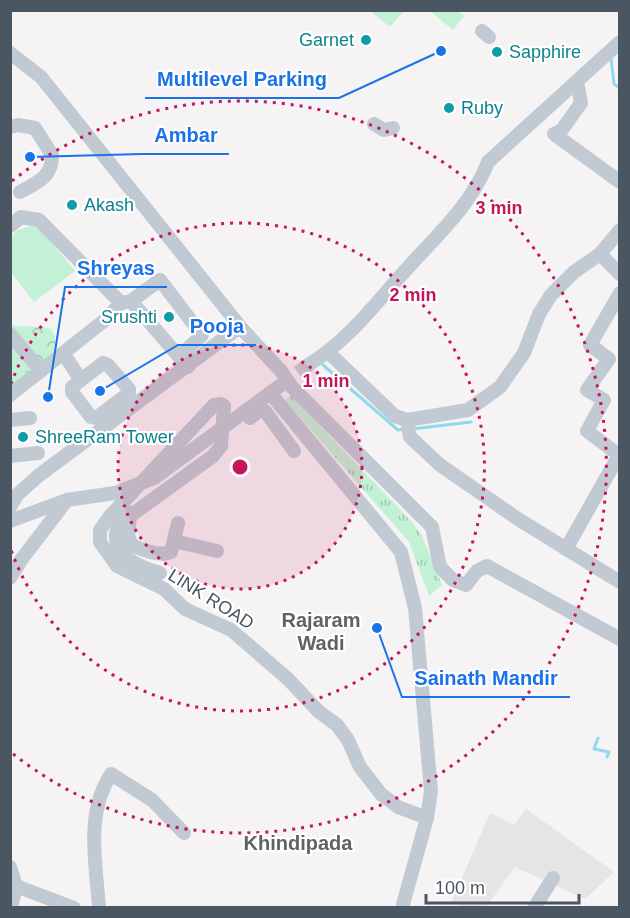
<svg xmlns="http://www.w3.org/2000/svg" width="630" height="918" font-family="Helvetica,sans-serif">
	<style>
		.education { fill: #e6e4e5 }
		.grass { fill: url(#grass-tufts) }
		.forest { fill: url(#forest-crowns) }
		.park { fill: #c3f1d5 }
		.lines { fill: none; stroke-linecap: round; stroke-linejoin: round }
		.stream { stroke: #90daee; stroke-width: 3 }
		.minor-tunnel { stroke: #caccce; stroke-width: 14; stroke-dasharray: 14 7; stroke-linecap: butt }
		.minor { stroke: #c1cad2; stroke-width: 14 }
		.minor-bridge { stroke: #c1cad2; stroke-width: 14 }
		.ring { fill: none; stroke: #c2185b; stroke-width: 3; stroke-dasharray: 3 6 }
		.culture-dot { fill: #0f9aa8; stroke: #fff; stroke-width: 2 }
		.labels { text-anchor: middle; stroke-width: 4.5; stroke-linejoin: round; paint-order: stroke }
		.culture-label { font-size: 18px; fill: #0d838f; stroke: #fff; text-anchor: start }
		.street-label { font-size: 18px; fill: #4a5661; stroke: #fff }
		.neighbourhood-label { font-size: 20px; font-weight: bold; fill: #5f6368; stroke: #fff }
		.centre { fill: #c2185b; stroke: #fff; stroke-width: 3 }
		.ring-label { font-size: 18px; text-anchor: middle; font-weight: bold; fill: #c2185b; stroke: #fff; stroke-width: 4.5; stroke-linejoin: round; paint-order: stroke }
		.leader { fill: none; stroke: #1a73e8; stroke-width: 2 }
		.callout-dot { fill: #1a73e8; stroke: #fff; stroke-width: 2 }
		.callout-label { font-size: 20px; text-anchor: middle; font-weight: bold; fill: #1a73e8; stroke: #fff; stroke-width: 4.5; stroke-linejoin: round; paint-order: stroke }
	</style>
	<defs>
		<pattern id="grass-tufts" width="24" height="20" patternUnits="userSpaceOnUse" patternTransform="scale(1.5)"><rect width="24" height="20" fill="#c3f1d5"/><path d="M3 7l-1-3M5 7V3M7 7l1-3M15 17l-1-3M17 17v-4M19 17l1-3" fill="none" stroke="#a0c6b0"/></pattern>
		<pattern id="forest-crowns" width="20" height="18" patternUnits="userSpaceOnUse" patternTransform="scale(1.5)"><rect width="20" height="18" fill="#c3f1d5"/><path d="M2 6a3 3 0 1 1 6 0M12 15a3 3 0 1 1 6 0" fill="none" stroke="#a0c6b0"/></pattern>
	</defs>
	<rect width="100%" height="100%" fill="#f5f3f3"/>
	<!-- education -->
	<polygon class="education" points="526,809 614,872 585,899 515,867 486,907 463,907 452,901 490,813 514,825"/>
	<!-- grass -->
	<polygon class="grass" points="291,395 413,523 422,536 442,585 429,596 409,542 285,400"/>
	<!-- forest -->
	<path class="forest" d="M10 324C24 329 37 324 51 329L55 336V350L10 388Z"/>
	<!-- park -->
	<g class="park">
		<polygon points="370,11 404,10 404,11 390,27"/>
		<polygon points="430,11 457,11 464,16 453,30"/>
		<polygon points="33,225 43,232 75,271 34,302 11,272 11,238 16,231"/>
		<polygon points="11,337 32,366 11,383"/>
	</g>
	<g class="lines">
		<!-- stream -->
		<g class="stream">
			<polyline points="611,59 614,84 620,88"/>
			<polyline points="323,365 398,430 405,429"/>
			<polyline points="412,429 471,422"/>
			<polyline points="598,738 594,749 609,752 607,757"/>
		</g>
		<!-- minor-tunnel -->
		<polyline class="minor-tunnel" points="281,385 308,365"/>
		<!-- minor -->
		<g class="minor">
			<polyline points="482,31 489,37"/>
			<polyline points="10,53 41,77 242,329 281,371"/>
			<polyline points="577,82 581,103 561,131 554,134 620,182"/>
			<polyline points="374,124 384,130 393,128"/>
			<path d="M10 127 18 125 35 128 52 155C53 177 36 183 20 192"/>
			<polyline points="10,226 21,217 39,220 121,303"/>
			<polyline points="600,254 620,274"/>
			<polyline points="131,301 160,280 202,335 184,352"/>
			<polyline points="10,334 41,371"/>
			<polyline points="328,352 395,416 407,420 468,410 500,387 524,353 539,314 551,295 574,272 600,254 620,230"/>
			<polyline points="63,353 81,380 72,387 72,392 91,417 96,418 129,393 129,389 108,365 103,363 81,380"/>
			<path d="M308 365C347 342 374 305 404 272 435 237 471 206 488 162L620 42"/>
			<polyline points="291,386 432,527 440,567 453,580 466,585 477,571 487,566 620,639"/>
			<polyline points="271,394 401,552 415,608 431,791 427,818 402,908"/>
			<polyline points="10,395 105,320 121,303 131,301 188,367"/>
			<polyline points="224,406 221,404 214,405 110,516 100,530 100,542 117,566 164,589 185,609 231,630 244,641 288,679 318,711 337,725 348,740 360,767 381,794 398,807 427,818"/>
			<polyline points="250,418 261,409 265,411 294,451"/>
			<polyline points="10,420 30,418"/>
			<polyline points="407,420 410,437 440,465 518,519 620,582"/>
			<polyline points="10,456 38,453"/>
			<polyline points="10,507 17,495 38,476 234,331 242,329"/>
			<path d="M127 512C123 519 117 527 116 534 114 557 143 568 160 573"/>
			<polyline points="10,521 67,500 115,493 154,478 281,385"/>
			<path d="M178 523 171 552C159 557 143 550 132 545L128 536 130 516 213 456 221 446"/>
			<polyline points="174,541 217,551"/>
			<polyline points="566,549 619,455 587,431 604,400 587,390 609,359 590,345 620,293"/>
			<polyline points="10,578 21,560 67,500"/>
			<polyline points="10,867 16,886 11,908"/>
			<polyline points="16,886 74,908"/>
			<path d="M99 908C96 862 85 814 111 774L152 800 184 833"/>
			<polyline points="534,908 553,878"/>
		</g>
		<!-- minor-bridge -->
		<g class="minor-bridge">
			<polyline points="281,371 291,386"/>
			<polyline points="221,446 224,406"/>
		</g>
	</g>
	<!-- distance rings -->
	<circle cx="240" cy="467" r="122" fill="#c2185b" fill-opacity=".12"/>
	<g class="ring">
		<circle cx="240" cy="467" r="122"/>
		<path d="M11 384A244 244 0 1 1 11 550"/>
		<path d="M12 181A366 366 0 1 1 12 753"/>
	</g>
	<!-- markers -->
	<g class="culture-dot">
		<circle cx="366" cy="40" r="6"/>
		<circle cx="497" cy="52" r="6"/>
		<circle cx="449" cy="108" r="6"/>
		<circle cx="72" cy="205" r="6"/>
		<circle cx="169" cy="317" r="6"/>
		<circle cx="23" cy="437" r="6"/>
	</g>
	<g class="labels">
		<!-- culture labels -->
		<g class="culture-label">
			<text x="354" y="46" text-anchor="end">Garnet</text>
			<text x="509" y="58">Sapphire</text>
			<text x="461" y="114">Ruby</text>
			<text x="84" y="211">Akash</text>
			<text x="157" y="323" text-anchor="end">Srushti</text>
			<text x="35" y="443">ShreeRam Tower</text>
		</g>
		<!-- street labels -->
		<g class="street-label">
			<text transform="translate(211 599) rotate(32)" y="6">LINK ROAD</text>
		</g>
		<!-- neighbourhood labels -->
		<g class="neighbourhood-label">
			<text x="321" y="627">Rajaram<tspan x="321" dy="23">Wadi</tspan></text>
			<text x="298" y="850">Khindipada</text>
		</g>
	</g>
	<circle cx="240" cy="467" r="9" class="centre"/>
	<g class="ring-label">
		<text x="499" y="214">3 min</text>
		<text x="413" y="301">2 min</text>
		<text x="326" y="387">1 min</text>
	</g>
	<!-- callouts -->
	<path class="leader" d="M441 51L339 98H145M30 157L142 154H229M48 397L65 287H167M100 391L178 345H256M377 628L402 697H570"/>
	<g class="callout-dot">
		<circle cx="441" cy="51" r="6"/>
		<circle cx="30" cy="157" r="6"/>
		<circle cx="48" cy="397" r="6"/>
		<circle cx="100" cy="391" r="6"/>
		<circle cx="377" cy="628" r="6"/>
	</g>
	<g class="callout-label">
		<text x="242" y="86">Multilevel Parking</text>
		<text x="186" y="142">Ambar</text>
		<text x="116" y="275">Shreyas</text>
		<text x="217" y="333">Pooja</text>
		<text x="486" y="685">Sainath Mandir</text>
	</g>
	<!-- border -->
	<rect width="630" height="918" fill="none" stroke="#4a5661" stroke-width="24"/>
	<!-- scale -->
	<path d="M426 894v9h153v-9" fill="none" stroke="#4a5661" stroke-width="3"/>
	<text x="435" y="894" font-size="18" fill="#4a5661" stroke="#ffffff" stroke-width="4.5" paint-order="stroke">100 m</text>
</svg>
